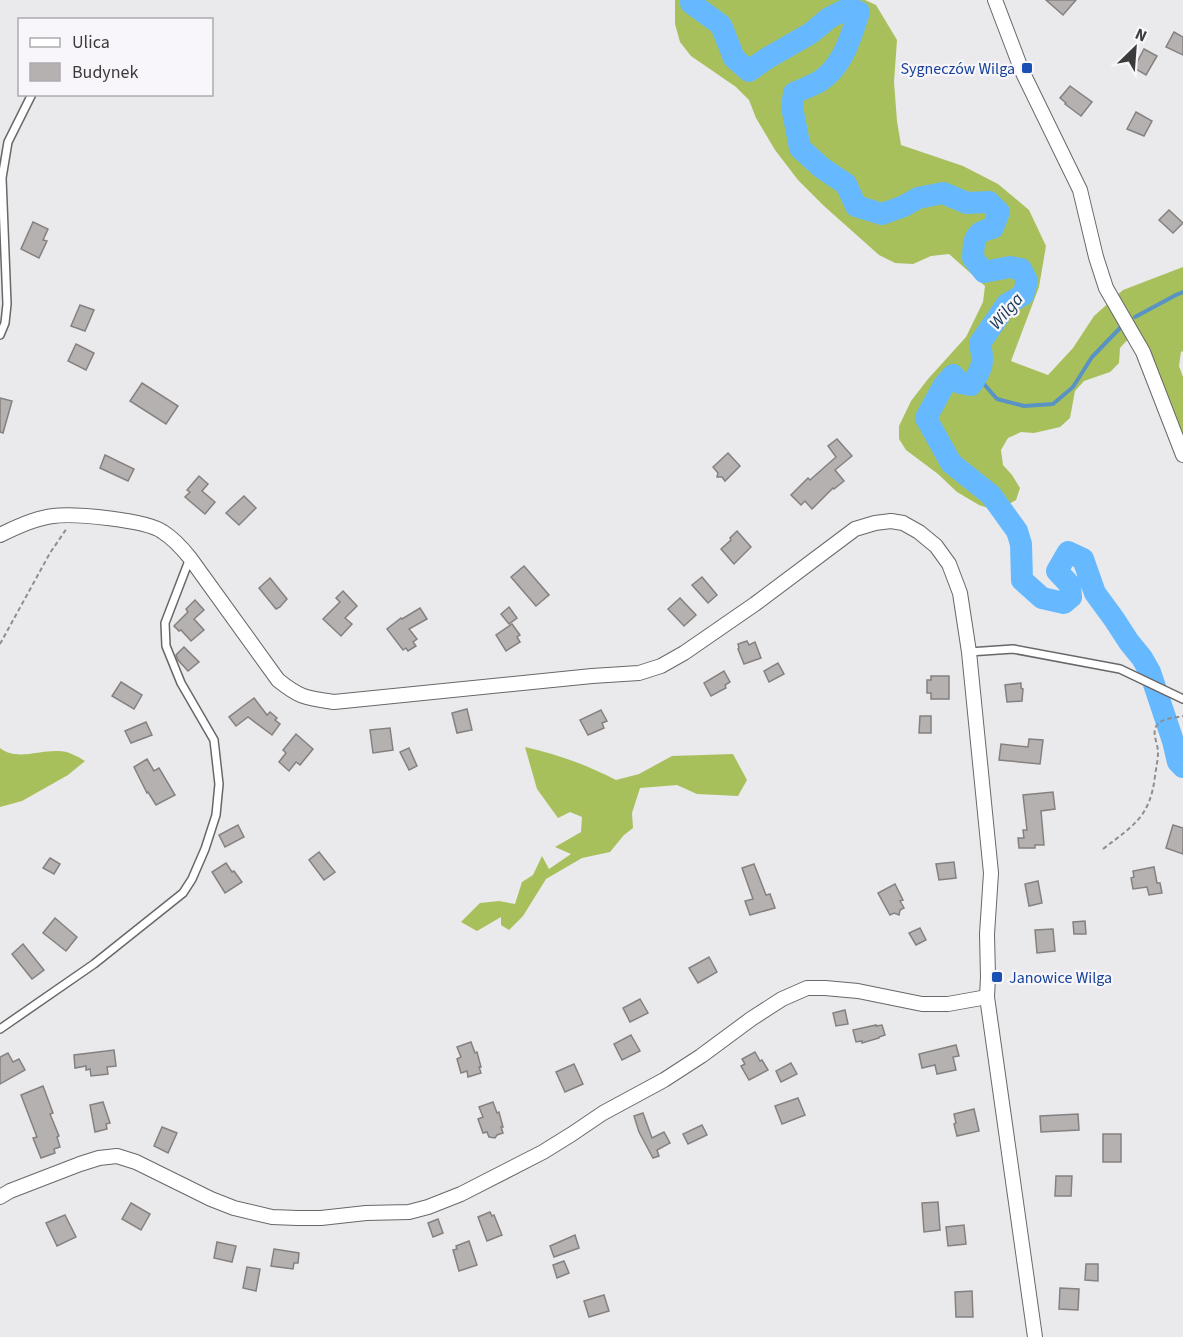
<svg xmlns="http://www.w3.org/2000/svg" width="1183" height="1337" font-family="'Source Sans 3',sans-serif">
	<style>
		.forest { fill: #a8c05c }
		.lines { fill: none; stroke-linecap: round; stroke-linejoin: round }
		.stream { stroke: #5993c4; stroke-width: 4 }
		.river { stroke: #66b9fe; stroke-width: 22 }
		.building { fill: #b5b1b1; stroke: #858180; stroke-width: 1.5 }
		.service-casing { stroke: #686769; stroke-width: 10 }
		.minor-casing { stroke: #686769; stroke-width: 16 }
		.path { stroke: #8e8e90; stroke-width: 2; stroke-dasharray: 4.5 3; stroke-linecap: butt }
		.service { stroke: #fff; stroke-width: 7 }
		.minor { stroke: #fff; stroke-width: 14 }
		.transit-dot { fill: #1a4fb4; stroke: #f8f6fa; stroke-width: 2 }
		.labels { text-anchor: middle; stroke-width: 4.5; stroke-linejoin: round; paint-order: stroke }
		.transit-label { font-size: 16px; fill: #164399; stroke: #f8f6fa; text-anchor: end }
		.water-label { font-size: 18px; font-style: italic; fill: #173955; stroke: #f8f6fa }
	</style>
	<rect width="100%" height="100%" fill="#eae9ec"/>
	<!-- forest -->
	<g class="forest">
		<polygon points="675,0 865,0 876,5 897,40 894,82 897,121 901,145 963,166 998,184 1029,210 1046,246 1039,287 1011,361 1048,375 1073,348 1094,316 1123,290 1183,267 1183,351 1181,352 1179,366 1183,377 1183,437 1129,338 1120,348 1119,363 1110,372 1084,381 1075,391 1070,418 1060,427 1034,433 1021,432 1008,438 1001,450 1003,465 1012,475 1020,488 1016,500 1004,507 991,509 979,505 957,492 938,474 906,450 899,439 899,426 911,401 928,379 966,337 983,302 985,286 949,254 931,256 913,264 895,263 879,255 824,206 798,180 775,150 756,118 749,100 736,87 691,56 680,42 675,24"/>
		<path d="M525 747C557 754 587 765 616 780L639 774 672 756 733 754 747 780 738 796 697 794 677 785 640 788 632 813 633 828 624 835 610 852 582 858 546 879 523 916 509 930 501 925V917L477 931 461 922 480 903 499 901 515 904 522 882 533 875 542 856 549 869 571 854 555 847 581 832 582 817 570 812 558 818 537 789Z"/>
		<path d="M0 748C16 761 39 750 58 751 68 751 77 756 85 761L68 775 22 801 0 807Z"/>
	</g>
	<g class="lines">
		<!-- stream -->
		<g class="stream">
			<polyline points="1135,317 1176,295 1183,292"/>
			<polyline points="977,376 997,399 1024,406 1053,404 1073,387 1092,357 1121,327"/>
		</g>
		<!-- river -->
		<path class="river" d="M691 0V3L721 25 734 58 749 71 766 59 811 33 829 18 849 8 859 12C851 37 843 66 820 81 812 86 802 89 794 93L792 107 800 148 822 168 846 184 856 206 882 214 904 206 918 198 943 193 967 203 989 202 999 212 993 228C973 232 974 240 973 258L984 272 1010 267 1021 269 1027 281 1023 295 1007 304 980 343C984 362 983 368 971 385L960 383 953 375 944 385 926 418 951 463 991 495 1017 531 1021 544 1022 580 1042 598 1064 603 1071 597 1070 585 1057 571 1068 552 1083 559 1095 593 1114 619 1129 642 1142 658 1150 672 1173 741 1178 762 1183 767"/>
	</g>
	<!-- building -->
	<g class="building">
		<polygon points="1046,0 1076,0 1063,15"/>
		<polygon points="1174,32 1183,37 1183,55 1166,47"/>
		<polygon points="1144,49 1157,56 1146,75 1134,68"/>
		<polygon points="1070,86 1092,102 1081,116 1065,104 1066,103 1060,98"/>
		<polygon points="1136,112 1152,121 1144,136 1127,129"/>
		<polygon points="1169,210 1183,223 1173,233 1159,220"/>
		<polygon points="33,222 48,229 43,240 47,241 39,258 21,249"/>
		<polygon points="80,305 94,310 85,331 71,326"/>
		<polygon points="76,344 94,353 86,370 68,361"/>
		<polygon points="142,383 178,406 166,424 130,401"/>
		<polygon points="0,398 12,401 3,433 0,432"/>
		<polygon points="837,439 852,456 835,470 844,481 834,489 833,488 812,509 805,501 801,505 791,495 808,478 810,480 836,457 828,446"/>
		<polygon points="728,453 740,466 725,481 722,477 717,477 718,473 713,467"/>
		<polygon points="105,455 134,469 128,481 100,468"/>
		<polygon points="199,476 208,484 202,491 215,502 205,514 185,497 190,492 187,490"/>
		<polygon points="244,496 256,508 239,525 226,513"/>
		<polygon points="737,531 751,547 734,564 721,549 731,540 730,538"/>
		<polygon points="524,566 549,595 536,606 511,577"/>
		<polygon points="702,577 717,595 708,603 692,585"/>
		<polygon points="270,578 287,599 280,607 276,609 259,588"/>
		<polygon points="343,591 357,606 345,618 352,624 341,636 323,619 340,602 336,598"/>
		<polygon points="680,598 696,615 684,626 668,609"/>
		<polygon points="195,600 204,610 194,619 204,630 191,641 181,630 179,631 174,626 188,612 186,609"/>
		<polygon points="509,607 517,618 509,624 501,614"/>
		<polygon points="420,608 427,619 409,629 417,639 413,642 416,646 408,651 406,648 403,650 387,629 401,618 402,619"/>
		<polygon points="512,624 520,635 517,637 520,642 506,651 496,635"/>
		<polygon points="747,641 749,645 755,642 761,658 744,664 738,649 739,648 738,644"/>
		<polygon points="184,647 199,662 188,671 178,660 176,655"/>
		<polygon points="778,663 784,674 769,682 764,671"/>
		<polygon points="724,671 730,682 725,685 726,688 711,696 704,683"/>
		<polygon points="931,676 949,676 949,699 931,699 931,693 927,693 927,680 931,680"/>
		<polygon points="121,682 142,695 134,709 112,696"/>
		<polygon points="1021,683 1021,688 1023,689 1022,701 1007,702 1005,685"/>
		<polygon points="254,698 267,715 270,712 277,718 275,720 280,724 272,735 248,717 236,726 229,717"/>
		<polygon points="467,709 472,730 457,733 452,713"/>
		<polygon points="601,710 607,721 602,723 604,728 588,735 580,720"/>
		<polygon points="920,716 931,716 931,733 919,733"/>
		<polygon points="146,722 152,735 131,743 125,731"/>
		<polygon points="390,728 393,750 373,753 370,730"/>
		<polygon points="296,734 313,749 300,765 296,762 289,771 279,762 286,753 283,750"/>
		<polygon points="1029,739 1043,740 1040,764 999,760 1001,744 1028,747"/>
		<polygon points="409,748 417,766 409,770 400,752"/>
		<polygon points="147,759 154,771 159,768 175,795 156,805 148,792 147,793 134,767"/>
		<polygon points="1053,792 1055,809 1041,811 1044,845 1035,845 1035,848 1019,848 1018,838 1024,838 1023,830 1027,830 1023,795"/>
		<polygon points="238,825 244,837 225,847 219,835"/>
		<polygon points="1173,825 1183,828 1183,854 1166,848"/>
		<polygon points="319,852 335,872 324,880 309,860"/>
		<polygon points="50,858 60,864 54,874 43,868"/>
		<polygon points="954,862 956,878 939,880 936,864"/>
		<polygon points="226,863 232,872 234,871 242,882 225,893 212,872"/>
		<polygon points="754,864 766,895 770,894 775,908 750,915 745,901 753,899 742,868"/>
		<polygon points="1154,867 1157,883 1160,883 1162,893 1149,895 1147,887 1133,889 1131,878 1134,877 1133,871"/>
		<polygon points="1038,881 1042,903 1029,906 1025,884"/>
		<polygon points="895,884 903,900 900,901 904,908 900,910 899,915 894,913 890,915 878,893"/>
		<polygon points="55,918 77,937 66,951 43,933"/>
		<polygon points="1085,921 1086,934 1074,934 1073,922"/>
		<polygon points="920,928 926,940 916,945 909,933"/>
		<polygon points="1053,929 1055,951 1037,953 1035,930"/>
		<polygon points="23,944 44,970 32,979 12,954"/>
		<polygon points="709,957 717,972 698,983 689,968"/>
		<polygon points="640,999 648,1013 630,1022 623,1008"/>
		<polygon points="845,1010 848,1024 836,1026 833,1013"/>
		<polygon points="876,1025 876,1026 882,1025 885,1035 879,1037 879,1038 862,1043 862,1041 856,1042 853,1030"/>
		<polygon points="631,1035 640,1051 622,1060 614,1044"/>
		<polygon points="471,1042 475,1053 477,1052 481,1067 479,1067 481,1073 468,1077 467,1071 461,1073 457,1059 461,1057 457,1047"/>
		<polygon points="956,1045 959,1056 953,1057 956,1070 937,1074 935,1065 922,1068 919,1054"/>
		<polygon points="114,1050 116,1066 107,1067 108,1074 91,1076 90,1069 86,1070 86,1066 75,1068 74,1055"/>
		<polygon points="755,1052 760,1061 762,1060 768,1070 749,1080 741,1066 745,1064 742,1059"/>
		<polygon points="8,1053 13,1062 19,1059 25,1070 0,1084 0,1057"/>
		<polygon points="791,1063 797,1074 781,1082 776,1071"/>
		<polygon points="574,1064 583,1084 565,1092 556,1072"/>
		<polygon points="43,1086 53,1113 50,1114 59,1136 57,1137 60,1147 54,1149 55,1153 41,1158 33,1138 37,1137 21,1095"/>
		<polygon points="798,1098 805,1115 782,1124 775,1106"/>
		<polygon points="103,1102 110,1123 106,1124 107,1129 95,1132 90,1105"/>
		<polygon points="493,1102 497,1113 499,1112 503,1127 501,1127 503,1133 497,1135 495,1138 489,1137 487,1132 483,1133 478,1119 483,1117 479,1107"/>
		<polygon points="974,1109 979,1131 957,1136 954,1124 956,1123 954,1114"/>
		<polygon points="643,1113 652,1138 664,1132 670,1143 657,1150 659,1156 653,1158 639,1132 634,1116"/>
		<polygon points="1078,1114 1079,1130 1041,1132 1040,1116"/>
		<polygon points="702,1125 707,1135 688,1144 683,1134"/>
		<polygon points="162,1127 177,1133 168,1153 154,1146"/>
		<rect x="1103" y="1134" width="18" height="28"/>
		<polygon points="1056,1176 1072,1176 1071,1196 1055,1196"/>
		<polygon points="938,1202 940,1230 924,1232 922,1203"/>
		<polygon points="131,1203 150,1214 141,1230 122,1219"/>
		<polygon points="490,1212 492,1216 494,1215 502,1235 487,1241 478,1217"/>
		<polygon points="65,1215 76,1237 57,1246 46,1223"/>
		<polygon points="438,1219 443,1233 433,1237 428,1223"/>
		<polygon points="964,1225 966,1244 948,1246 946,1227"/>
		<polygon points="575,1235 579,1248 554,1257 550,1246"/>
		<polygon points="469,1241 477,1265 459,1271 453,1250 457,1249 456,1246"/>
		<polygon points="217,1242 236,1246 232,1262 214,1258"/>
		<polygon points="274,1249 299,1253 298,1263 294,1263 293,1269 271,1266"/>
		<polygon points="564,1261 569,1273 557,1278 553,1265"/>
		<polygon points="1086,1264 1098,1264 1098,1281 1085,1280"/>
		<polygon points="247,1267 260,1269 256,1291 243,1288"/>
		<polygon points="1060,1288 1079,1289 1078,1310 1059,1309"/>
		<polygon points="972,1291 973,1317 956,1317 955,1292"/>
		<polygon points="604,1295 609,1311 589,1317 584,1301"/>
	</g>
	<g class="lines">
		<!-- service casing -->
		<g class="service-casing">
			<g id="service">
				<polyline points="0,335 5,323 7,304 2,178 8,142 32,94"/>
				<polyline points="969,652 1013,649 1120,669 1183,699"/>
				<polyline points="0,1029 94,964 183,893 192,879 205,849 216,815 219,784 214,740 181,683 166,646 165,623 190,558"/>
			</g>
		</g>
		<!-- minor casing -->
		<g class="minor-casing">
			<g id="minor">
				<polyline points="995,0 1022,71 1080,190 1096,257 1106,288 1143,352 1183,455"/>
				<path d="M0 535C16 527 35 518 53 516 74 513 147 520 163 532 174 539 182 548 190 558L278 680C300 698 307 698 334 702L592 676 639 673 661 666 684 653 755 604 855 529 875 523 891 521 903 523 919 532 936 546 949 564 960 593 969 652 991 873 987 934 988 977 987 997 1035 1337"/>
				<polyline points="0,1197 10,1191 80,1164 99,1158 117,1156 136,1162 211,1199 234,1208 272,1217 297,1218 321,1218 366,1213 409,1212 428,1207 461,1194 543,1152 572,1134 603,1113 664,1080 701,1056 751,1019 782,999 807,988 825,988 858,991 922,1004 948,1004 987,997"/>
			</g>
		</g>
		<!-- path -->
		<g class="path">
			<polyline points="0,644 50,553 67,528"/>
			<path d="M1103 849C1134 825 1150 817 1155 776 1156 768 1158 760 1158 752 1158 743 1151 733 1157 725 1162 718 1175 718 1183 716"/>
		</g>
		<!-- service -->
		<use href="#service" class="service"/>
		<!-- minor -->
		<use href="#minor" class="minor"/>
	</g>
	<!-- markers -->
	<g class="transit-dot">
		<rect x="1021" y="62" width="12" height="12" rx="3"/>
		<rect x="991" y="971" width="12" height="12" rx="3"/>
	</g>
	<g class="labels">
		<!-- transit labels -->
		<g class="transit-label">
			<text x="1015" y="74">Sygneczów Wilga</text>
			<text x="1009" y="983" text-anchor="start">Janowice Wilga</text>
		</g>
		<!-- water labels -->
		<g class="water-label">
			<text transform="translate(1006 311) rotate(-49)" y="6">Wilga</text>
		</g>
	</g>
	<!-- legend -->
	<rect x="18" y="18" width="195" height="78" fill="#f8f6fa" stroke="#acabae" stroke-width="1.5"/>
	<rect x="30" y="38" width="30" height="9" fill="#ffffff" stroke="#acabae" stroke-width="1.5"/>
	<text x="72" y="48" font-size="18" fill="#3b3b3c">Ulica</text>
	<rect x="30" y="63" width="30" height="18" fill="#b5b1b1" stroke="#acabae" stroke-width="1.5"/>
	<text x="72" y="78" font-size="18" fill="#3b3b3c">Budynek</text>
	<!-- north arrow -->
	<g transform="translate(1135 48) rotate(25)" stroke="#f8f6fa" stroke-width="4.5" paint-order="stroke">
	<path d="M0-4.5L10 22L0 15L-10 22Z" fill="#3b3b3c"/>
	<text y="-9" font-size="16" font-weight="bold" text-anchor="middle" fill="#3b3b3c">N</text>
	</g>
</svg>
